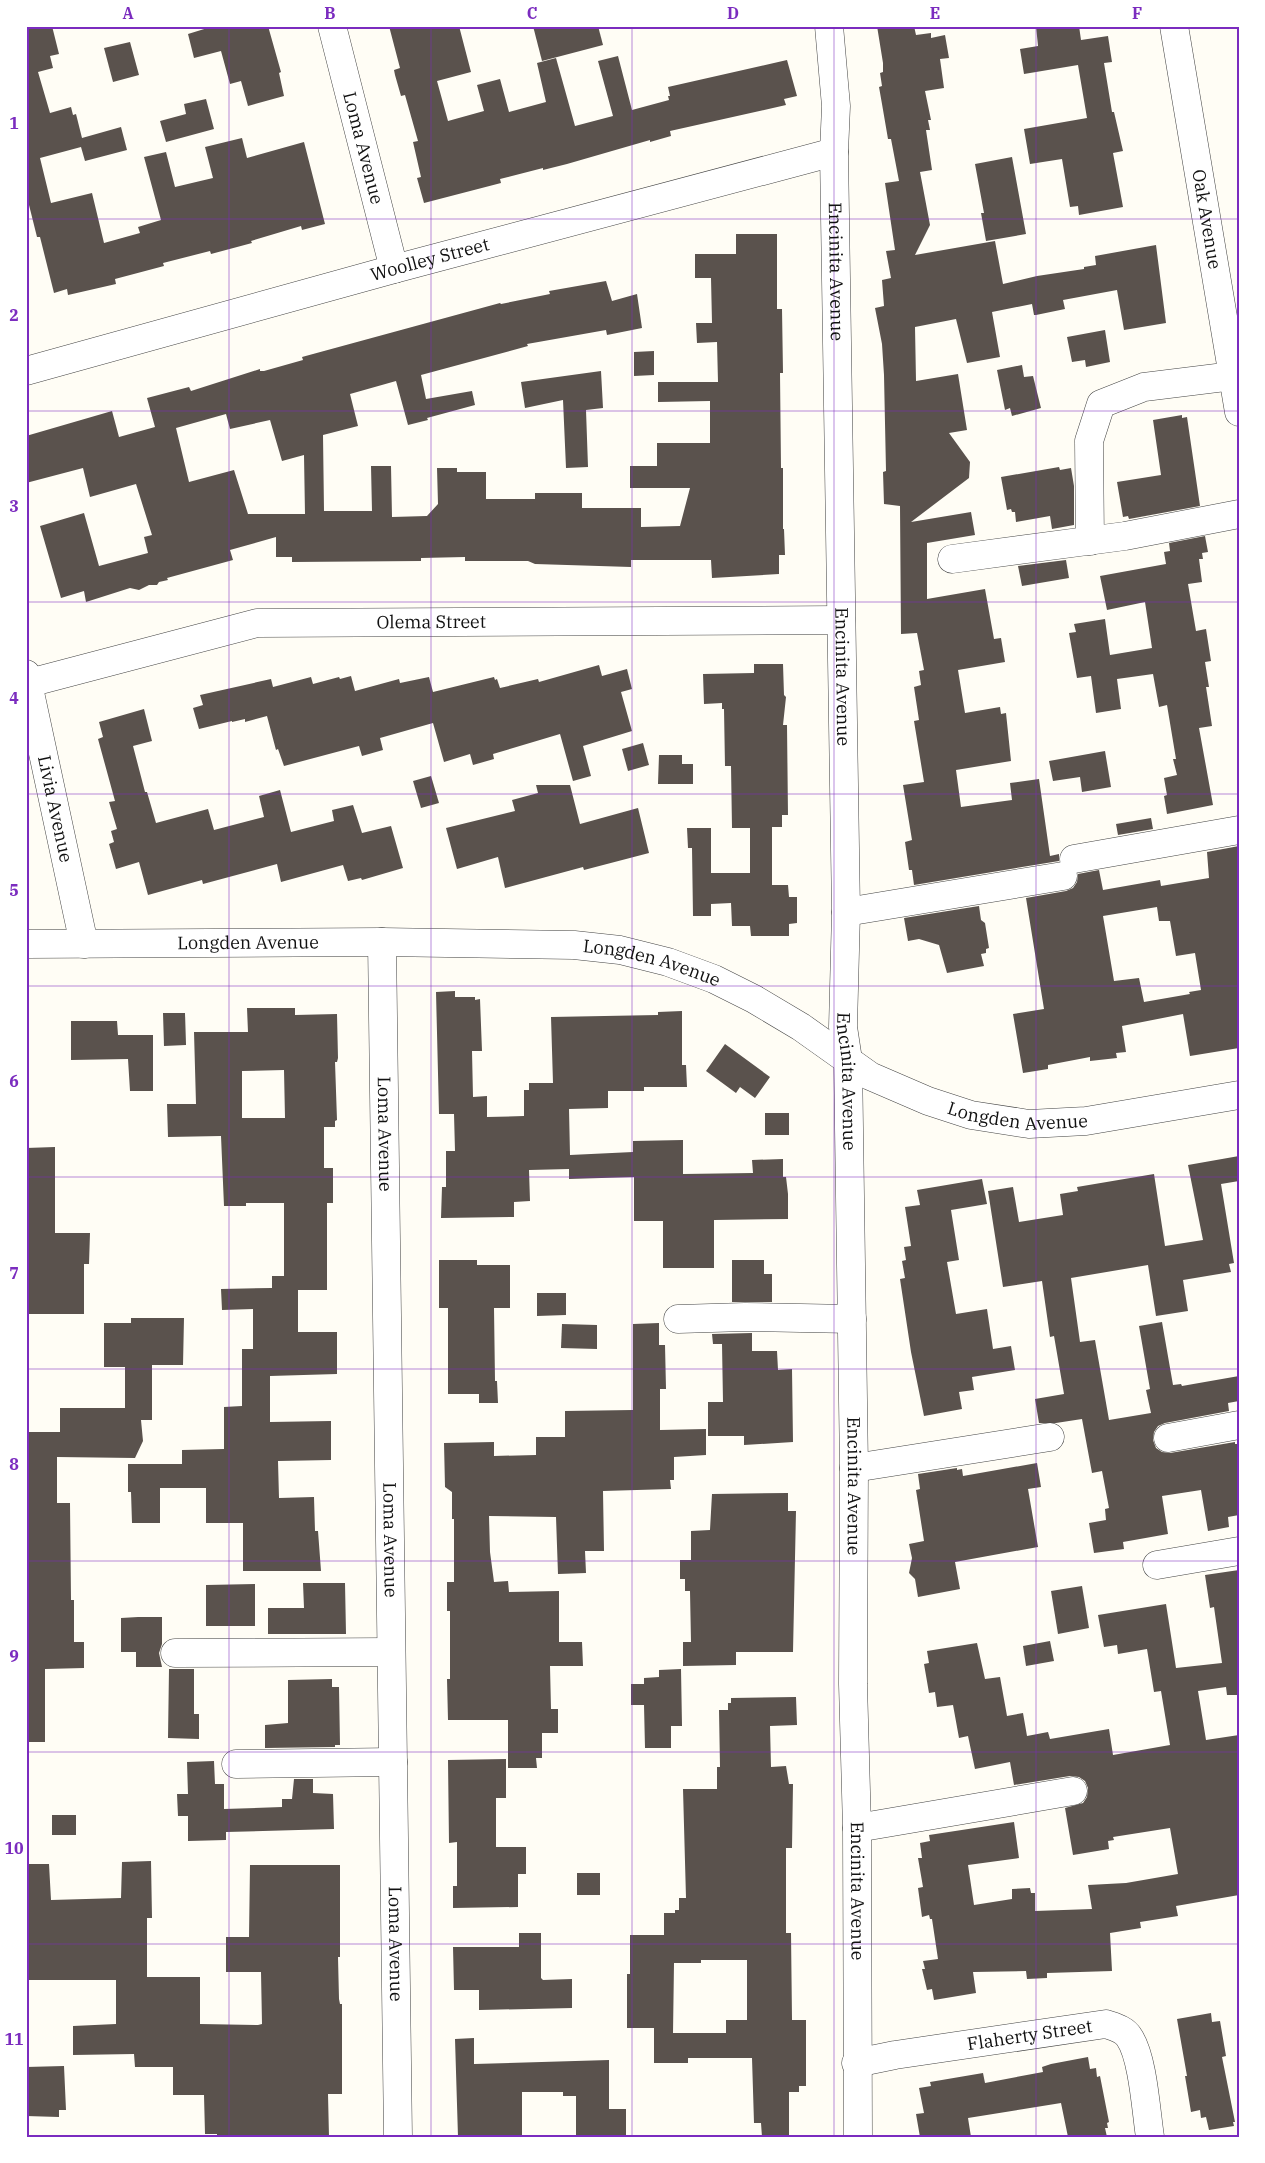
<svg xmlns="http://www.w3.org/2000/svg" width="1265" height="2163" font-family="'IBM Plex Serif',serif">
	<style>
		.building { fill: #5a524d; fill-rule: evenodd }
		.lines { fill: none; stroke-linecap: round; stroke-linejoin: round }
		.minor-casing { stroke: #444; stroke-width: 29 }
		.minor { stroke: #fff; stroke-width: 28 }
		.grid { fill: none; stroke: #7b2cbf; stroke-width: 1; stroke-opacity: 0.55 }
		.labels { text-anchor: middle; stroke-width: 5; stroke-linejoin: round; paint-order: stroke }
		.street-label { font-size: 18px; fill: #111; stroke: #fff }
		.neatline { fill: none; stroke: #7b2cbf; stroke-width: 2 }
		.grid-label { font-size: 16px; text-anchor: middle; font-weight: bold; fill: #7b2cbf }
	</style>
	<rect width="100%" height="100%" fill="#fffdf5"/>
	<!-- building -->
	<g class="building">
		<polygon points="26,26 52,26 59,54 50,56 53,68 38,72 50,113 71,107 73,115 76,114 82,138 121,127 127,150 85,161 81,147 40,158 51,203 92,193 104,243 140,233 138,227 161,220 144,157 166,152 175,187 213,178 205,147 242,138 247,158 304,142 325,224 302,230 301,226 251,241 252,243 211,254 210,251 163,263 164,266 115,279 116,284 68,295 67,289 54,293 40,237 37,237 26,193"/>
		<polygon points="214,26 268,26 281,72 279,73 284,96 248,106 241,81 230,84 221,51 194,58 188,34"/>
		<polygon points="389,26 459,26 471,72 437,81 448,121 484,111 477,85 500,79 509,112 546,102 537,63 556,58 575,126 613,116 598,61 618,56 632,110 669,100 668,96 670,96 668,87 787,60 797,96 784,99 786,105 670,131 671,136 650,142 650,140 567,164 543,170 543,168 500,179 501,183 424,203 417,178 421,177 413,142 418,141 405,95 401,96 395,75 394,70 400,68"/>
		<polygon points="533,26 598,26 603,45 542,61"/>
		<polygon points="877,26 914,26 916,35 931,33 931,38 945,35 949,58 940,59 944,88 925,91 931,120 928,120 930,130 926,130 932,170 920,172 930,225 915,255 995,241 1003,284 1037,276 1084,269 1084,267 1096,265 1095,256 1156,245 1166,323 1124,330 1117,290 1063,300 1065,309 1036,315 1034,315 1032,304 992,312 1000,357 967,363 956,319 915,327 916,381 958,374 967,430 949,433 970,462 969,478 911,522 971,512 975,535 927,543 927,599 985,589 994,639 1001,638 1005,662 958,670 965,713 1000,707 1001,714 1006,713 1011,761 956,770 961,807 1012,800 1010,783 1039,779 1050,856 1059,854 1059,861 914,885 912,870 909,870 905,842 912,840 903,785 924,782 914,721 919,720 914,687 921,685 919,671 924,670 917,633 901,634 900,506 884,504 883,472 886,471 884,375 882,344 875,308 884,306 882,280 891,278 886,251 895,250 885,183 899,181 891,139 888,139 882,104 879,87 882,86 880,73 883,72 883,63"/>
		<polygon points="1036,26 1079,26 1081,40 1108,36 1112,62 1104,63 1112,112 1114,112 1123,151 1113,153 1123,207 1079,215 1078,206 1070,207 1062,159 1030,164 1024,129 1087,118 1078,65 1024,74 1020,49 1038,46"/>
		<polygon points="130,42 139,75 113,82 104,48"/>
		<polygon points="206,99 214,129 166,142 160,121 186,114 184,104"/>
		<polygon points="1012,157 1026,234 986,241 981,213 984,213 975,164"/>
		<path d="M736 234H777V309H782L783 373H780L781 468H783V529H784L785 555H779V574L712 578 711 560H631V567L535 564 528 561H465V557L421 558V561L292 562V557H276V537L230 550 233 560 167 578 168 580 159 582 157 585H149L139 590 130 588 86 602 84 591 61 598 40 526 84 513 99 566 148 553 144 537 152 535 136 484 90 497 83 468 26 483V436L112 411 119 437 155 427 147 398 189 387 191 391 260 369V371H264L303 360 302 357 500 303 501 304 550 294 549 291 606 281 612 301 637 294 642 328 607 335 606 330 527 344 528 346 421 375 426 399 472 391 475 405 427 418 428 420 408 425 396 381 350 394 358 426 323 435 324 511H372L371 466H391L392 517 427 516 438 504 437 468H457V472H486V499H535V493H582V508H641V527L680 526 690 488H630V466H657V443H710V401L658 402V382H718L717 342 697 343 696 323H712L711 278H695V254H736ZM226 414 230 429 270 420 282 461 304 455 305 514H248L234 470 189 482 176 428Z"/>
		<polygon points="1105,330 1110,362 1086,367 1085,360 1072,362 1067,337"/>
		<polygon points="654,351 654,375 634,376 634,352"/>
		<polygon points="1022,365 1024,377 1033,376 1041,408 1012,416 1010,408 1005,410 997,370"/>
		<polygon points="601,371 603,408 586,410 588,467 566,468 563,400 525,408 521,382"/>
		<polygon points="1182,415 1182,418 1187,417 1200,506 1129,519 1128,516 1123,517 1117,482 1161,475 1153,420"/>
		<polygon points="1059,467 1060,470 1071,468 1074,486 1074,525 1052,529 1050,516 1016,522 1015,512 1012,512 1011,509 1007,510 1001,477"/>
		<polygon points="1205,536 1208,552 1202,553 1203,559 1199,559 1202,582 1188,584 1196,631 1206,629 1211,661 1205,662 1209,687 1206,687 1212,726 1199,728 1213,805 1167,814 1164,796 1167,795 1164,778 1177,775 1173,759 1176,759 1167,705 1159,707 1153,674 1117,679 1121,709 1096,713 1091,676 1077,678 1069,633 1076,632 1074,624 1105,619 1110,655 1152,648 1145,602 1107,610 1100,576 1166,564 1164,552 1170,551 1169,543"/>
		<polygon points="1066,560 1069,578 1022,586 1018,566"/>
		<polygon points="754,664 783,664 784,695 786,697 783,725 787,725 788,815 782,815 782,827 772,827 772,885 788,885 789,897 797,897 797,923 789,924 789,936 751,936 750,926 732,926 731,903 711,904 711,916 693,916 692,848 688,848 687,828 711,828 711,873 750,873 750,828 732,828 731,766 725,766 724,709 722,709 722,703 704,704 703,674 754,673"/>
		<polygon points="599,665 602,676 627,669 632,689 621,692 632,731 583,746 591,776 573,781 560,734 493,754 494,759 473,765 470,754 444,762 433,723 380,738 383,750 362,756 359,746 284,766 278,749 276,750 267,716 245,722 245,719 232,722 232,721 199,729 193,708 203,705 200,695 271,679 273,687 311,677 313,684 339,677 340,679 351,676 355,691 399,679 400,683 429,677 433,692 494,677 495,680 497,679 500,688 538,679 539,682"/>
		<polygon points="144,709 152,741 133,746 145,792 147,792 156,823 208,809 214,830 264,817 259,796 280,790 291,832 334,821 332,810 353,805 362,833 391,826 403,868 362,880 361,878 348,881 343,865 281,882 277,864 203,884 202,880 148,895 139,862 116,869 109,844 114,842 111,831 117,829 109,802 115,801 98,739 103,737 99,722"/>
		<polygon points="643,743 649,765 628,771 622,749"/>
		<polygon points="1105,751 1111,787 1082,792 1080,777 1053,781 1049,761"/>
		<polygon points="659,755 682,755 682,764 693,764 693,784 658,784"/>
		<polygon points="431,776 439,803 421,808 413,781"/>
		<polygon points="536,785 570,785 580,824 638,808 649,853 584,870 583,867 505,888 498,857 457,869 446,828 515,811 512,800 538,793"/>
		<polygon points="1151,818 1153,829 1118,835 1116,824"/>
		<path d="M1239 846V1048L1190 1056 1183 1014 1122 1026 1126 1052 1116 1053 1117 1058 1090 1061V1057L1048 1065V1069L1023 1073 1013 1014 1044 1009 1026 898 1066 891 1073 888 1077 882 1078 874 1099 870 1103 890 1160 880 1161 886 1209 878 1207 852ZM1157 907 1159 921H1170L1176 956 1195 953 1201 990 1189 992 1190 994 1144 1002 1139 978 1114 981 1103 916Z"/>
		<polygon points="979,906 981,920 985,923 989,948 986,949 986,953 981,954 984,966 947,973 939,945 919,939 908,941 904,918"/>
		<polygon points="455,991 455,997 475,997 475,1000 480,999 482,1051 472,1051 473,1097 487,1096 487,1117 524,1116 524,1090 529,1090 529,1083 553,1083 551,1017 658,1015 658,1012 682,1011 682,1065 686,1065 687,1087 644,1087 644,1091 608,1091 608,1108 569,1109 570,1155 633,1152 633,1141 683,1140 683,1174 753,1173 752,1160 783,1159 783,1177 786,1177 788,1194 788,1219 714,1220 714,1268 663,1268 663,1221 634,1221 634,1177 569,1179 569,1169 529,1170 530,1201 514,1202 514,1217 441,1218 442,1187 446,1187 446,1151 455,1151 454,1114 439,1114 436,992"/>
		<path d="M247 1008H295V1015L337 1014 338 1058 337 1062H335L337 1120 335 1121V1127H324V1168H333V1203H327V1290H298V1332H337V1374L270 1376V1422L331 1421V1460L278 1461 279 1498 314 1497 315 1531H318L321 1571H243V1523H206V1488H160V1523H132L131 1492H128V1464H182V1450L224 1449V1407L242 1406V1349H253V1309L222 1310 221 1289 272 1288V1276H284V1203H246V1206H224L221 1136 168 1137 167 1104H196L194 1032H248ZM284 1070 285 1118H242V1071Z"/>
		<polygon points="163,1013 185,1013 186,1045 164,1046"/>
		<polygon points="71,1021 117,1021 118,1035 153,1035 153,1091 130,1091 128,1059 71,1060"/>
		<polygon points="725,1044 770,1077 755,1098 740,1087 736,1093 706,1071"/>
		<rect x="765" y="1113" width="24" height="22"/>
		<polygon points="55,1147 55,1233 90,1233 89,1264 84,1264 84,1314 26,1314 26,1148"/>
		<polygon points="1239,1156 1239,1181 1221,1184 1234,1263 1229,1264 1231,1272 1183,1280 1188,1311 1156,1316 1148,1265 1071,1278 1080,1342 1095,1340 1109,1420 1151,1413 1146,1390 1150,1389 1139,1326 1162,1322 1173,1385 1181,1384 1182,1386 1239,1376 1239,1401 1228,1403 1229,1411 1165,1423 1158,1426 1154,1432 1153,1440 1156,1448 1162,1452 1170,1453 1235,1442 1235,1444 1239,1444 1239,1515 1228,1517 1229,1527 1208,1531 1201,1490 1162,1496 1168,1534 1123,1542 1124,1549 1094,1553 1089,1523 1106,1520 1105,1509 1109,1508 1102,1471 1092,1473 1082,1419 1056,1423 1039,1423 1035,1399 1064,1394 1054,1336 1050,1337 1042,1281 1003,1287 988,1191 1013,1187 1019,1222 1063,1215 1060,1194 1078,1191 1077,1187 1154,1174 1165,1246 1203,1240 1188,1165"/>
		<polygon points="982,1179 987,1204 951,1210 959,1260 947,1262 956,1314 987,1309 993,1349 1011,1346 1015,1370 972,1377 974,1390 959,1392 962,1409 924,1416 911,1352 900,1279 905,1278 902,1261 906,1260 904,1247 911,1246 905,1207 920,1205 917,1190"/>
		<polygon points="439,1260 477,1260 477,1265 510,1265 510,1308 494,1308 495,1381 497,1381 498,1403 479,1403 479,1394 448,1394 448,1308 439,1308"/>
		<polygon points="732,1260 764,1260 764,1274 772,1274 772,1302 732,1302"/>
		<polygon points="537,1293 566,1293 566,1315 537,1316"/>
		<polygon points="131,1318 184,1318 183,1365 152,1365 152,1420 141,1420 143,1441 135,1458 57,1457 57,1503 70,1503 71,1600 74,1600 74,1642 84,1642 84,1668 45,1669 45,1742 26,1742 26,1432 60,1432 60,1408 125,1408 125,1367 104,1367 104,1323 131,1323"/>
		<polygon points="659,1323 659,1345 665,1345 666,1389 660,1389 660,1430 706,1429 706,1455 674,1457 674,1480 670,1480 671,1489 603,1491 604,1551 585,1551 586,1573 558,1574 556,1517 489,1516 490,1552 494,1582 508,1581 509,1592 559,1591 559,1642 582,1642 583,1666 550,1666 551,1709 558,1709 558,1733 542,1733 542,1758 536,1758 537,1768 508,1768 508,1720 448,1720 447,1679 450,1679 450,1611 447,1611 447,1582 454,1582 454,1519 452,1519 452,1492 445,1487 444,1443 494,1442 494,1456 536,1455 536,1437 565,1437 565,1411 633,1410 633,1324"/>
		<polygon points="562,1324 597,1325 597,1349 561,1348"/>
		<polygon points="752,1333 752,1351 777,1351 778,1370 792,1369 793,1442 744,1445 744,1436 708,1436 708,1402 723,1402 722,1344 713,1344 712,1334"/>
		<polygon points="1037,1463 1041,1487 1028,1489 1038,1547 955,1562 960,1589 918,1597 915,1579 909,1573 912,1558 909,1544 924,1541 916,1490 920,1489 918,1474 957,1468 957,1470 962,1469 963,1476"/>
		<polygon points="788,1493 788,1511 796,1511 793,1652 736,1652 736,1665 683,1666 683,1642 691,1642 690,1591 685,1591 685,1579 680,1579 680,1560 691,1560 691,1531 710,1530 712,1494"/>
		<polygon points="1239,1570 1239,1695 1227,1695 1226,1687 1198,1691 1206,1740 1239,1735 1239,1895 1176,1906 1178,1916 1140,1922 1141,1928 1110,1933 1112,1971 1047,1973 1047,1978 1027,1979 1026,1971 973,1972 976,1993 934,2000 932,1989 927,1990 922,1969 925,1969 923,1961 938,1959 932,1919 930,1919 929,1915 922,1917 918,1888 923,1887 918,1858 922,1858 920,1843 930,1841 929,1835 1014,1822 1019,1858 968,1865 974,1905 1012,1899 1012,1889 1030,1888 1031,1893 1035,1893 1035,1911 1092,1909 1088,1885 1126,1883 1178,1874 1170,1828 1113,1837 1114,1840 1108,1841 1109,1849 1073,1855 1065,1808 1083,1803 1087,1797 1088,1788 1085,1781 1079,1777 1070,1776 1014,1785 1010,1762 975,1769 968,1736 959,1738 953,1705 937,1707 935,1692 929,1693 924,1664 929,1663 927,1651 977,1643 985,1679 1000,1677 1007,1716 1023,1713 1027,1736 1048,1732 1050,1739 1109,1729 1113,1755 1170,1745 1161,1691 1154,1692 1147,1649 1118,1654 1117,1645 1104,1647 1098,1615 1166,1604 1176,1668 1222,1663 1214,1607 1210,1608 1205,1575"/>
		<polygon points="303,1583 345,1583 346,1634 268,1634 268,1608 304,1608"/>
		<polygon points="255,1584 255,1626 206,1626 206,1585"/>
		<polygon points="1082,1586 1089,1628 1058,1634 1051,1591"/>
		<polygon points="138,1617 162,1617 162,1644 159,1653 162,1667 136,1667 136,1652 121,1652 121,1618"/>
		<polygon points="1050,1641 1054,1661 1026,1666 1023,1646"/>
		<polygon points="169,1669 194,1669 194,1714 199,1714 199,1739 168,1738"/>
		<polygon points="681,1669 682,1726 671,1726 671,1748 645,1748 644,1705 631,1705 631,1684 644,1684 644,1678 659,1677 659,1670"/>
		<polygon points="332,1679 332,1687 339,1687 340,1745 335,1745 335,1747 265,1748 265,1725 288,1723 288,1680"/>
		<path d="M796 1697 797 1725 770 1726 771 1767 786 1766 789 1784H793L792 1848H786V1933H791L792 2020H806V2086H799V2092H789V2137H762L761 2123H754L752 2058H688V2063H654V2028H627V1974H630V1935H664V1913H675V1910H679V1898H686L683 1789H717V1767H720L719 1710H728V1703H731V1698ZM701 1960H747V2020H726V2033H673L674 1963H701Z"/>
		<polygon points="506,1759 506,1798 496,1798 496,1847 526,1847 526,1874 518,1874 518,1907 453,1908 453,1886 457,1886 457,1842 449,1843 448,1760"/>
		<polygon points="214,1761 215,1784 224,1784 224,1809 282,1807 282,1799 292,1799 294,1779 313,1779 313,1793 333,1794 334,1829 226,1832 226,1840 188,1841 188,1816 178,1816 177,1794 188,1794 187,1762"/>
		<rect x="52" y="1815" width="24" height="20"/>
		<polygon points="151,1861 152,1918 147,1918 147,1977 200,1977 200,2024 258,2025 262,2024 261,1972 226,1972 226,1937 249,1937 250,1865 340,1865 340,1957 338,1957 339,1999 340,2004 342,2004 342,2094 328,2094 329,2137 217,2136 217,2134 205,2134 204,2095 173,2095 173,2067 135,2067 134,2054 73,2055 73,2026 116,2024 116,1980 26,1980 26,1864 49,1864 51,1900 121,1898 122,1862"/>
		<rect x="577" y="1873" width="23" height="22"/>
		<polygon points="519,1933 541,1933 541,1978 543,1980 572,1979 572,2008 479,2010 479,1990 454,1990 453,1947 519,1947"/>
		<polygon points="1211,2013 1212,2022 1220,2021 1226,2056 1222,2057 1235,2122 1233,2122 1234,2126 1209,2130 1206,2117 1201,2118 1200,2110 1191,2112 1185,2076 1187,2076 1177,2019"/>
		<polygon points="474,2038 474,2064 609,2060 609,2109 626,2109 626,2137 576,2137 576,2096 563,2096 563,2092 522,2092 522,2137 458,2137 455,2039"/>
		<polygon points="1088,2057 1090,2069 1096,2068 1097,2077 1100,2076 1109,2122 1107,2123 1108,2128 1105,2128 1107,2137 1068,2137 1061,2103 968,2118 971,2137 920,2137 916,2114 924,2113 919,2088 931,2086 930,2082 983,2073 985,2083 1043,2072 1042,2067 1051,2064"/>
		<polygon points="64,2066 66,2110 59,2110 59,2117 26,2116 26,2067"/>
	</g>
	<g class="lines">
		<!-- minor casing -->
		<g class="minor-casing">
			<g id="minor">
				<path id="s1" d="M332 26 394 269"/>
				<path id="s2" d="M829 26 836 106 834 152 846 912 843 1027 848 1060 854 1468 853 1684 857 1828 858 2137"/>
				<path id="s3" d="M1174 26 1239 412"/>
				<path id="s4" d="M26 371 394 269 834 152"/>
				<polyline points="1090,541 1089,441 1101,404 1144,387 1233,376"/>
				<polyline points="952,559 1125,536 1239,514"/>
				<path id="s5" d="M26 674 84 944"/>
				<path id="s6" d="M29 683 257 623 841 620"/>
				<polyline points="1074,859 1239,830"/>
				<polyline points="846,912 1063,876"/>
				<path id="s7" d="M382 942 398 2137"/>
				<path id="s8" d="M26 944 382 942 574 945 620 950 668 962 714 979 754 999 801 1027 870 1076 928 1101 971 1115 1029 1124 1086 1121 1239 1095"/>
				<polyline points="678,1319 745,1317 852,1319"/>
				<polyline points="1168,1438 1239,1425"/>
				<polyline points="854,1468 1050,1437"/>
				<polyline points="1157,1565 1239,1551"/>
				<polyline points="175,1653 391,1652"/>
				<polyline points="236,1764 393,1762"/>
				<polyline points="857,1828 1073,1791"/>
				<path id="s9" d="M856 2063 895 2055 1106 2024C1114 2027 1124 2029 1129 2037 1143 2057 1146 2111 1150 2137"/>
			</g>
		</g>
		<!-- minor -->
		<use href="#minor" class="minor"/>
	</g>
	<!-- grid -->
	<path class="grid" d="M229 26V2137M431 26V2137M632 26V2137M834 26V2137M1036 26V2137M26 219H1239M26 411H1239M26 602H1239M26 794H1239M26 986H1239M26 1177H1239M26 1369H1239M26 1561H1239M26 1752H1239M26 1944H1239"/>
	<g class="labels">
		<!-- street labels -->
		<g class="street-label">
			<text dy="6" stroke="none"><textPath href="#s1" startOffset="126">Loma Avenue</textPath></text>
			<text dy="6" stroke="none"><textPath href="#s3" startOffset="196">Oak Avenue</textPath></text>
			<text dy="6" stroke="none"><textPath href="#s4" startOffset="419">Woolley Street</textPath></text>
			<text dy="6" stroke="none"><textPath href="#s2" startOffset="246">Encinita Avenue</textPath></text>
			<text dy="6" stroke="none"><textPath href="#s6" startOffset="410">Olema Street</textPath></text>
			<text dy="6" stroke="none"><textPath href="#s2" startOffset="651">Encinita Avenue</textPath></text>
			<text dy="6" stroke="none"><textPath href="#s5" startOffset="138">Livia Avenue</textPath></text>
			<text dy="6" stroke="none"><textPath href="#s8" startOffset="222">Longden Avenue</textPath></text>
			<text dy="6" stroke="none"><textPath href="#s8" startOffset="628">Longden Avenue</textPath></text>
			<text dy="6" stroke="none"><textPath href="#s2" startOffset="1056">Encinita Avenue</textPath></text>
			<text dy="6" stroke="none"><textPath href="#s8" startOffset="1032">Longden Avenue</textPath></text>
			<text dy="6" stroke="none"><textPath href="#s7" startOffset="192">Loma Avenue</textPath></text>
			<text dy="6" stroke="none"><textPath href="#s2" startOffset="1461">Encinita Avenue</textPath></text>
			<text dy="6" stroke="none"><textPath href="#s7" startOffset="598">Loma Avenue</textPath></text>
			<text dy="6" stroke="none"><textPath href="#s2" startOffset="1866">Encinita Avenue</textPath></text>
			<text dy="6" stroke="none"><textPath href="#s7" startOffset="1002">Loma Avenue</textPath></text>
			<text dy="6" stroke="none"><textPath href="#s9" startOffset="176">Flaherty Street</textPath></text>
		</g>
	</g>
	<!-- border -->
	<rect width="1265" height="2163" fill="none" stroke="#ffffff" stroke-width="55"/>
	<rect x="28" y="28" width="1210" height="2108" class="neatline"/>
	<g class="grid-label">
		<text x="128" y="19">A</text>
		<text x="330" y="19">B</text>
		<text x="532" y="19">C</text>
		<text x="733" y="19">D</text>
		<text x="935" y="19">E</text>
		<text x="1137" y="19">F</text>
		<text x="14" y="129">1</text>
		<text x="14" y="321">2</text>
		<text x="14" y="512">3</text>
		<text x="14" y="704">4</text>
		<text x="14" y="896">5</text>
		<text x="14" y="1087">6</text>
		<text x="14" y="1279">7</text>
		<text x="14" y="1470">8</text>
		<text x="14" y="1662">9</text>
		<text x="14" y="1854">10</text>
		<text x="14" y="2045">11</text>
	</g>
</svg>
